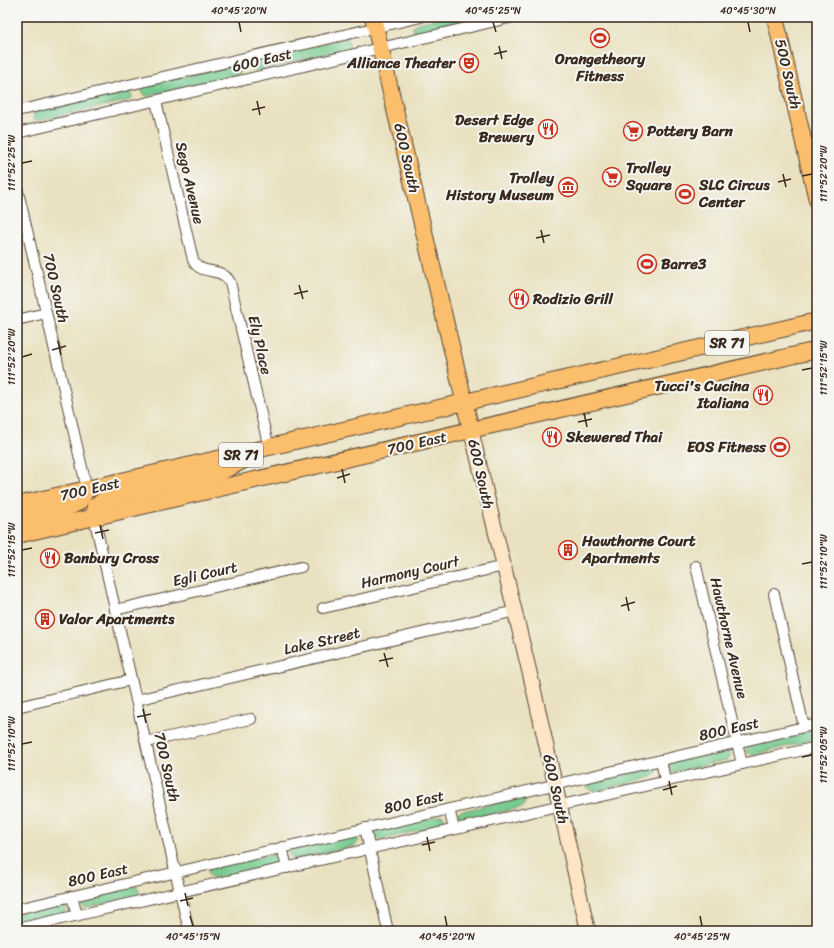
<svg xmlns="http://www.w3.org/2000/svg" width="834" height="948" font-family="Sriracha,sans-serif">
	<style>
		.green { fill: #74ca8f; stroke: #587a56 }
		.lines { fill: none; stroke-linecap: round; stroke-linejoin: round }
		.street-casing { stroke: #554536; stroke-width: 12 }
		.secondary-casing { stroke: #554536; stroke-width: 16 }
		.primary-casing { stroke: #554536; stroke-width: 18 }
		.street { stroke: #fff; stroke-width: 10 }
		.secondary { stroke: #fde5c5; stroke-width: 14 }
		.primary { stroke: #fabe6d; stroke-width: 16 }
		.ticks { fill: none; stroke: #3b2a1e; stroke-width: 1.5 }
		.labels { text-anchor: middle; stroke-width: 4; stroke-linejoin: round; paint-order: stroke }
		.shield { fill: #f6f6f2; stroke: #73675e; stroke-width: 1 }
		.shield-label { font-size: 14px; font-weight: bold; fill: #3b2a1e }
		.poi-label { font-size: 15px; font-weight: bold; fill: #3b2a1e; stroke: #f6f6f2; text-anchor: start }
		.street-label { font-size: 15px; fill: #3b2a1e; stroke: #f6f6f2 }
		.neatline { fill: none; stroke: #3b2a1e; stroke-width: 1.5 }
		.ticks-label { font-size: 10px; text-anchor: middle; fill: #3b2a1e }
	</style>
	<rect width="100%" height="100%" fill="#f6f6f2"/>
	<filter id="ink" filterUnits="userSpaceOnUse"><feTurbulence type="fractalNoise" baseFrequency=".025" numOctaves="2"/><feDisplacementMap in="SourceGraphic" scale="8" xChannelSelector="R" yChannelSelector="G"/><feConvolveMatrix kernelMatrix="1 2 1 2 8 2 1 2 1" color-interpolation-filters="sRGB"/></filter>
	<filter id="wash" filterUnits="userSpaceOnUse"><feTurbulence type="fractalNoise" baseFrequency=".012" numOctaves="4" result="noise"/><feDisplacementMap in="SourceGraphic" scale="16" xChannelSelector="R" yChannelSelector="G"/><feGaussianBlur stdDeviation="0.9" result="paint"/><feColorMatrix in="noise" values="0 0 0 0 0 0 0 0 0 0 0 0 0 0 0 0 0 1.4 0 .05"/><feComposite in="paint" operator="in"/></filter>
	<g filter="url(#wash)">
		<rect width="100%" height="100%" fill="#e9e1bf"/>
		<!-- green -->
		<g class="green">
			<polygon points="443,17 494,17 420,34 415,33 413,30 413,26 417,23"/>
			<polygon points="347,38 350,46 348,49 256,71 253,69 251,60"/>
			<polygon points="238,64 241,71 239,74 147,96 143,94 142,86"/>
			<polygon points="129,89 132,97 130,100 37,121 34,120 33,111"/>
			<polygon points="812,730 817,735 813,740 752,755 748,753 746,750 747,745"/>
			<polygon points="727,749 731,753 730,758 727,760 674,772 671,772 668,767 670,762"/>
			<polygon points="654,767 657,772 653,777 596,791 591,791 588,787 589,781"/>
			<polygon points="523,797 526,801 523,807 465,820 461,821 457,817 458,812"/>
			<polygon points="443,815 446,822 443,825 380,840 374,836 375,831"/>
			<polygon points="354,835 359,840 355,846 293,860 288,853 290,850"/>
			<polygon points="273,854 277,856 278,860 273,865 217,878 211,877 208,873 210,868"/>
			<polygon points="137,886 140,892 136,897 85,908 80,904 81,898"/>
			<polygon points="62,902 67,906 65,913 17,924 17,912"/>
		</g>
	</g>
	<g filter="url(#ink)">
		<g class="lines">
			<!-- street casing -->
			<g class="street-casing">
				<g id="street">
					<path d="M156 101 193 260C201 277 220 265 230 282L269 448"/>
					<polyline points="17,111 421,17"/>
					<polyline points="17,133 513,17"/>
					<polyline points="804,145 817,143"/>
					<polyline points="17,187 87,489"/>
					<polyline points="17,320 46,313"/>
					<polyline points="94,517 189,931"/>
					<polyline points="696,566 742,764"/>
					<polyline points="774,594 804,727"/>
					<polyline points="323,608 504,566"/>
					<polyline points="115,610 301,567"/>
					<polyline points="136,700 515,611"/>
					<polyline points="17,707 131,680"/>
					<polyline points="146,742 251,719"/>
					<polyline points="661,760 665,780"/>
					<polyline points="449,809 454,829"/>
					<polyline points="365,828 388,931"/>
					<polyline points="282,847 287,868"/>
					<polyline points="72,896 77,916"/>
					<polyline points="17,909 817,724"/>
					<polyline points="17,929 817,747"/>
				</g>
			</g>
			<!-- secondary casing -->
			<g class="secondary-casing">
				<polyline id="secondary" points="471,430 534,691 588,931"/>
			</g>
			<!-- primary casing -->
			<g class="primary-casing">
				<g id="primary">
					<polyline points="373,17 471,430"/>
					<polyline points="775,17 817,200"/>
					<polyline points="17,505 817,321"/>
					<polyline points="94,517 95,506 108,498 221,472 244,460"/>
					<polyline points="17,520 67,508 79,502 87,489"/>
					<polyline points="17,535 817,350"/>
				</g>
			</g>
			<!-- street -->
			<use href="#street" class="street"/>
			<!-- secondary -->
			<use href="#secondary" class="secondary"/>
			<!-- primary -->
			<use href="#primary" class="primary"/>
		</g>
	</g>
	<!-- ticks -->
	<path class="ticks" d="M239 22 241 32M493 22 496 32M748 22 750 32M499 46 502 59M494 54 507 51M257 101 260 115M252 110 265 107M22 163 32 161M783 174 786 187M802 176 812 174M778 182 791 179M541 230 544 243M536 238 550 235M299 285 303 299M294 294 308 291M58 341 61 355M52 350 66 346M22 357 32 354M802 370 812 368M584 413 587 427M578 422 592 419M342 469 345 483M337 478 350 474M100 525 103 539M95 533 109 530M22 550 32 548M802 564 812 562M626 597 629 611M621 606 635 602M384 653 388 667M379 661 393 658M143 709 146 723M137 717 151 714M22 744 32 742M802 757 812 755M669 781 672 795M663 790 677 786M427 837 430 851M422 845 435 842M185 893 188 906M180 901 193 898M190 916 193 926M445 916 447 926M700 916 702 926"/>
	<!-- icons -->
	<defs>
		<g id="stadium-ring" transform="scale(1)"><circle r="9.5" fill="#f6f6f2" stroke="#c8321e" stroke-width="1.5"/><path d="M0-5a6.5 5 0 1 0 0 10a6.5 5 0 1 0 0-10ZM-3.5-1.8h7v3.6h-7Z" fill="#c8321e"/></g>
		<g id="theatre-ring" transform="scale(1)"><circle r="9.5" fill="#f6f6f2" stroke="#c8321e" stroke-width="1.5"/><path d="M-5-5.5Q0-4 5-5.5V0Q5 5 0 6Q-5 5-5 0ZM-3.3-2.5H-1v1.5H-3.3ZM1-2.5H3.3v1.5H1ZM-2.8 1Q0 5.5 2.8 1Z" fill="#c8321e"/></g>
		<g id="restaurant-ring" transform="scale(1)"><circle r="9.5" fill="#f6f6f2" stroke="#c8321e" stroke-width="1.5"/><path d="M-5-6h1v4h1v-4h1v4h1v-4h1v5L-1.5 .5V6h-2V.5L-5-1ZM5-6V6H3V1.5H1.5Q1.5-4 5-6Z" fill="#c8321e"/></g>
		<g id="supermarket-ring" transform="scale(1)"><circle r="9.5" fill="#f6f6f2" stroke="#c8321e" stroke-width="1.5"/><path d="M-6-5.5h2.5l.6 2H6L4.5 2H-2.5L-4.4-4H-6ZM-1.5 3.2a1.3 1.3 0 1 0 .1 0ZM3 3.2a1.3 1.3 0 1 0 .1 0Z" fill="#c8321e"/></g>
		<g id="museum-ring" transform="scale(1)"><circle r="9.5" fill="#f6f6f2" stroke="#c8321e" stroke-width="1.5"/><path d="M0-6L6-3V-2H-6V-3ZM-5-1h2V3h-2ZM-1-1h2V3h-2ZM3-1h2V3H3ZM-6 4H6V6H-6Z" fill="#c8321e"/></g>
		<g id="building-ring" transform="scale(1)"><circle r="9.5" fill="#f6f6f2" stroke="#c8321e" stroke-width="1.5"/><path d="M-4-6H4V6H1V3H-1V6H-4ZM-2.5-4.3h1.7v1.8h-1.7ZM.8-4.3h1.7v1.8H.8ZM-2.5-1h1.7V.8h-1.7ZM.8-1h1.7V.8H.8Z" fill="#c8321e"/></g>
	</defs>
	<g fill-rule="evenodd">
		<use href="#stadium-ring" x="600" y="38"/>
		<use href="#theatre-ring" x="469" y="63"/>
		<use href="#restaurant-ring" x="548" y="129"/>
		<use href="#supermarket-ring" x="633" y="131"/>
		<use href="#supermarket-ring" x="612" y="177"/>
		<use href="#museum-ring" x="568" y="187"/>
		<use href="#stadium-ring" x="685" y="194"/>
		<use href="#stadium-ring" x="647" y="264"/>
		<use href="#restaurant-ring" x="519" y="299"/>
		<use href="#restaurant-ring" x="763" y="395"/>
		<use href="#restaurant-ring" x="552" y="437"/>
		<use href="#stadium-ring" x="780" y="447"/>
		<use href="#building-ring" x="568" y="550"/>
		<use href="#restaurant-ring" x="50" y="558"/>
		<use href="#building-ring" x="45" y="619"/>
	</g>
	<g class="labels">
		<!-- shield labels -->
		<g class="shield">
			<rect x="705" y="331" width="44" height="24" rx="3"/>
			<rect x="219" y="443" width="44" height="24" rx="3"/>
		</g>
		<g class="shield-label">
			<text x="727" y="348">SR 71</text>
			<text x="241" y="460">SR 71</text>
		</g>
		<!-- poi labels -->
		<g class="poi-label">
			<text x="600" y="64" text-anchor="middle">Orangetheory<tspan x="600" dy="17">Fitness</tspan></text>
			<text x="455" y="68" text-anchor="end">Alliance Theater</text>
			<text x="534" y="125" text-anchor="end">Desert Edge<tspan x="534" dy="17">Brewery</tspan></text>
			<text x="647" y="136">Pottery Barn</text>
			<text x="626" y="173">Trolley<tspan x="626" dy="17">Square</tspan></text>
			<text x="554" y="183" text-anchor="end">Trolley<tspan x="554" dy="17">History Museum</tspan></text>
			<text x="699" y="190">SLC Circus<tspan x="699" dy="17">Center</tspan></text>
			<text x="661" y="269">Barre3</text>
			<text x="533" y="304">Rodizio Grill</text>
			<text x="749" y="391" text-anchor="end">Tucci's Cucina<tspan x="749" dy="17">Italiana</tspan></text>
			<text x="566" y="442">Skewered Thai</text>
			<text x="766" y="452" text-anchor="end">EOS Fitness</text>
			<text x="582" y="546">Hawthorne Court<tspan x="582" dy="17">Apartments</tspan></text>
			<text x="64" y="563">Banbury Cross</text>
			<text x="59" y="624">Valor Apartments</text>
		</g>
		<!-- street labels -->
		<g class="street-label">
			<text transform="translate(262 60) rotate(-13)" y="5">600 East</text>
			<text transform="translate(788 74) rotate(77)" y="5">500 South</text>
			<text transform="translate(407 158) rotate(77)" y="5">600 South</text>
			<text transform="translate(190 183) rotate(77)" y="5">Sego Avenue</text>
			<text transform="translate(56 288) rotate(77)" y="5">700 South</text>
			<text transform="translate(260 345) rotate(77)" y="5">Ely Place</text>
			<text transform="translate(417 443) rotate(-13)" y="5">700 East</text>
			<text transform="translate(481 474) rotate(77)" y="5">600 South</text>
			<text transform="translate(90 489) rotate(-13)" y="5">700 East</text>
			<text transform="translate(410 572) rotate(-13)" y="5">Harmony Court</text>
			<text transform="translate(205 574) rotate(-13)" y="5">Egli Court</text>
			<text transform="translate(729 638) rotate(77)" y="5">Hawthorne Avenue</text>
			<text transform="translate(322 641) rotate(-13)" y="5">Lake Street</text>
			<text transform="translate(729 729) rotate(-13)" y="5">800 East</text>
			<text transform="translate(167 767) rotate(77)" y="5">700 South</text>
			<text transform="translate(556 789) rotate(77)" y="5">600 South</text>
			<text transform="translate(414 802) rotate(-13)" y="5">800 East</text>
			<text transform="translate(98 875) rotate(-13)" y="5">800 East</text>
		</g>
	</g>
	<!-- margin -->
	<rect width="834" height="948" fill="none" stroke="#f6f6f2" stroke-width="44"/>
	<rect x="22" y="22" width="790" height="904" class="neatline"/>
	<g class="ticks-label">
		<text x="239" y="14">40°45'20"N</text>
		<text x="493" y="14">40°45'25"N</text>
		<text x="748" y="14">40°45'30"N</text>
		<text transform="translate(11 163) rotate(-90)" y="4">111°52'25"W</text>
		<text transform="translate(823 174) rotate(-90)" y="4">111°52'20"W</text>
		<text transform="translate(11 357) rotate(-90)" y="4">111°52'20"W</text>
		<text transform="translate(823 368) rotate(-90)" y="4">111°52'15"W</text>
		<text transform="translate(11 550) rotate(-90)" y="4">111°52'15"W</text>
		<text transform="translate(823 562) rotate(-90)" y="4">111°52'10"W</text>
		<text transform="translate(11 744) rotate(-90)" y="4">111°52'10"W</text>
		<text transform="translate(823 755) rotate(-90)" y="4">111°52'05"W</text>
		<text x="193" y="940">40°45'15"N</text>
		<text x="447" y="940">40°45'20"N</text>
		<text x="702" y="940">40°45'25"N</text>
	</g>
</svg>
